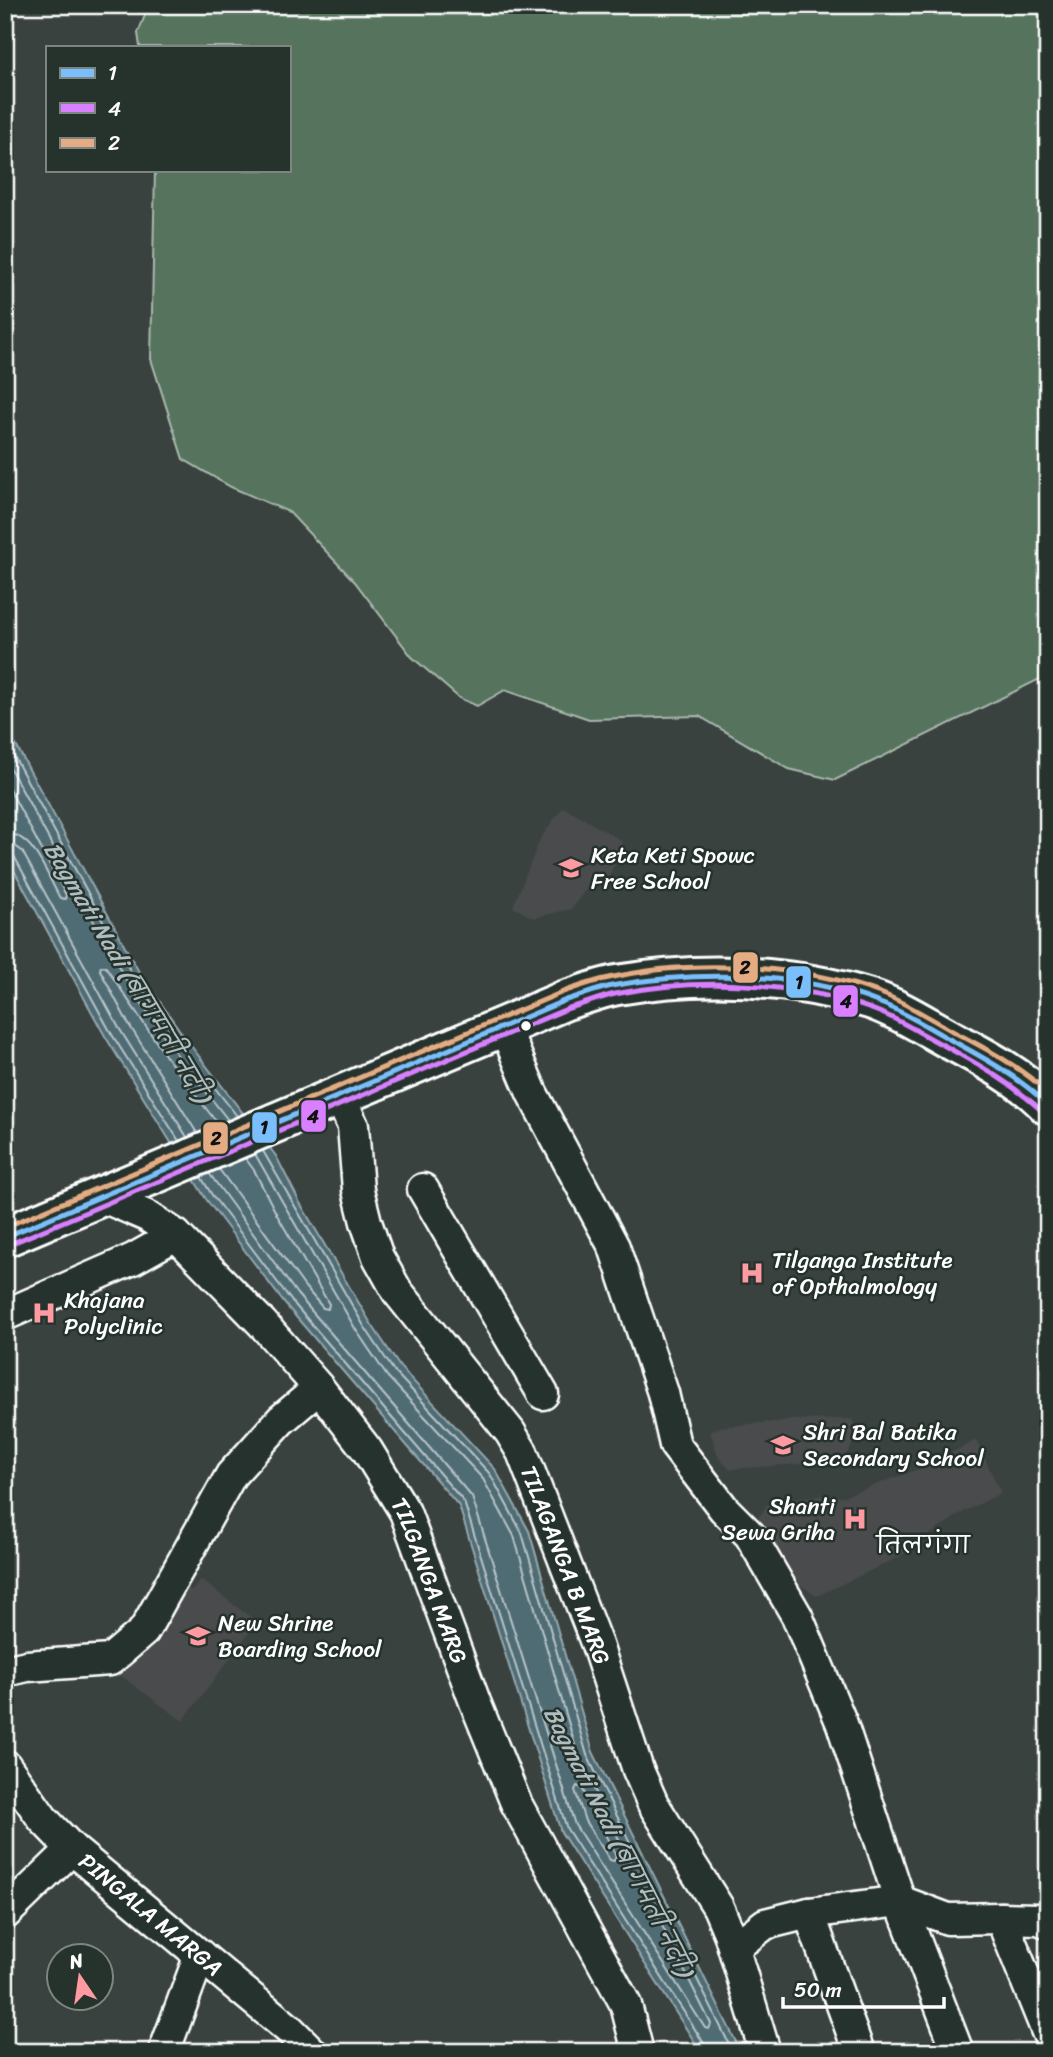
<svg xmlns="http://www.w3.org/2000/svg" width="1053" height="2057" font-family="Sriracha,'Playpen Sans Deva',sans-serif">
	<style>
		.built { fill: #484c4e }
		.green { fill: #54735d; stroke: #aab9ae; stroke-width: 2 }
		.water { fill: #4f6c75; stroke: #95a7ac; stroke-width: 2 }
		.lines { fill: none; stroke-linecap: round; stroke-linejoin: round }
		.shore { stroke: #b9c4c8; stroke-width: 2 }
		.minor-casing { stroke: #fff; stroke-width: 35 }
		.highway-casing { stroke: #fff; stroke-width: 44 }
		.minor { stroke: #26332d; stroke-width: 30 }
		.highway { stroke: #26332d; stroke-width: 38 }
		.bus-1-casing { stroke: #26332d; stroke-width: 10 }
		.bus-2-casing { stroke: #26332d; stroke-width: 10 }
		.bus-3-casing { stroke: #26332d; stroke-width: 10 }
		.bus-1 { stroke: #7abffc; stroke-width: 5 }
		.bus-2 { stroke: #d880ff; stroke-width: 5 }
		.bus-3 { stroke: #e5ac83; stroke-width: 5 }
		.bus-dot { fill: #fff; stroke: #26332d; stroke-width: 2.5 }
		.labels { text-anchor: middle; stroke-width: 5; stroke-linejoin: round; paint-order: stroke }
		.poi-label { font-size: 23px; fill: #fff; stroke: #26332d; text-anchor: start }
		.street-label { font-size: 23px; fill: #fff; stroke: #26332d }
		.water-label { font-size: 24px; font-style: italic; fill: #b0bdc1; stroke: #26332d }
		.neighbourhood-label { font-size: 24px; fill: #fff; stroke: #26332d }
		.line-badge { stroke: #26332d; stroke-width: 2.5 }
		.pale-badge-label { font-size: 19px; text-anchor: middle; font-weight: bold; fill: #111 }
	</style>
	<rect width="100%" height="100%" fill="#3a4240"/>
	<filter id="ink" filterUnits="userSpaceOnUse"><feTurbulence type="fractalNoise" baseFrequency=".0143" numOctaves="2"/><feDisplacementMap in="SourceGraphic" scale="14" xChannelSelector="R" yChannelSelector="G"/><feConvolveMatrix kernelMatrix="1 2 1 2 8 2 1 2 1" color-interpolation-filters="sRGB"/></filter>
	<g filter="url(#ink)">
		<!-- built -->
		<g class="built">
			<polygon points="563,807 622,841 619,857 607,879 590,884 571,909 533,918 513,907 540,839"/>
			<polygon points="852,1419 858,1434 846,1456 829,1462 730,1469 719,1459 710,1431 720,1427 794,1420"/>
			<polygon points="976,1440 1001,1493 958,1515 899,1557 817,1596 769,1564 755,1522 767,1505 789,1498 830,1495 842,1497 924,1467"/>
			<polygon points="201,1580 257,1622 183,1721 121,1676 187,1587 192,1591"/>
		</g>
		<!-- green -->
		<polygon class="green" points="149,5 1048,5 1048,675 835,780 789,769 699,716 589,719 505,690 477,706 459,698 412,657 355,582 289,512 231,487 183,459 151,359 155,170 289,170 289,47 140,47 138,33"/>
		<!-- water -->
		<polygon class="water" points="5,725 139,972 188,1042 276,1156 300,1203 370,1322 400,1367 495,1469 529,1531 593,1752 741,2052 701,2052 561,1832 459,1506 285,1304 206,1199 105,1036 5,854"/>
		<g class="lines">
			<!-- shore -->
			<g class="shore">
				<polyline points="5,740 133,976 182,1046 237,1116"/>
				<polyline points="5,759 126,980 175,1052 228,1120"/>
				<path d="M5 781 66 895 65 899 60 898C47 876 35 834 5 833"/>
				<polyline points="5,843 14,845 22,851 119,1028 187,1137"/>
				<polyline points="5,852 14,856 111,1033 179,1141"/>
				<polyline points="197,1133 128,1023 100,970 101,966 106,967 167,1058 218,1124"/>
				<polyline points="263,1151 364,1326 394,1371 490,1474 522,1533 587,1755 733,2052"/>
				<polyline points="219,1169 305,1287 323,1308 328,1309 329,1304 277,1215 254,1170 245,1158"/>
				<polyline points="209,1173 297,1294 472,1497 575,1825 705,2028 709,2029 711,2024 579,1759 514,1536 483,1479 387,1376 356,1330 255,1154"/>
				<polyline points="201,1177 212,1195 290,1299 464,1502 567,1829 705,2045 707,2052"/>
				<polygon points="577,1786 582,1788 616,1856 614,1861 610,1860 585,1821 575,1790"/>
			</g>
			<!-- minor casing -->
			<g class="minor-casing">
				<g id="minor">
					<polyline points="504,1026 532,1093 614,1247 663,1393 675,1445 724,1509 750,1535 797,1616 842,1724 900,1901 958,2052"/>
					<path id="s1" d="M340 1097 353 1126 358 1190 366 1222 378 1257 397 1291 510 1432 522 1452 597 1645 638 1770 653 1804 718 1907 729 1933 765 2052"/>
					<polyline points="423,1189 543,1394"/>
					<path id="s2" d="M103 1197 147 1216 176 1235 262 1323 319 1388 367 1450 405 1512 475 1702 516 1803 626 2005 638 2052"/>
					<polyline points="5,1315 133,1259 176,1235"/>
					<polyline points="5,1671 27,1666 110,1660 144,1631 231,1475 281,1420 319,1388"/>
					<path id="s3" d="M5 1765 43 1819 72 1849 290 2030 312 2052"/>
					<polyline points="809,1913 859,2052"/>
					<polyline points="5,1914 72,1849"/>
					<polyline points="1001,1918 1048,2034"/>
					<polyline points="734,1948 765,1924 809,1913 900,1901 948,1919 1001,1918 1039,1919 1048,1923"/>
					<polyline points="164,2052 200,1955"/>
				</g>
			</g>
			<!-- highway casing -->
			<g class="highway-casing">
				<path id="highway" d="M5 1237 566 1000C583 995 600 988 617 985 702 971 788 974 870 999 898 1008 925 1026 951 1040 985 1058 1021 1077 1048 1105"/>
			</g>
			<!-- minor -->
			<use href="#minor" class="minor"/>
			<!-- highway -->
			<use href="#highway" class="highway"/>
			<!-- bus-1 casing -->
			<g class="bus-1-casing">
				<path id="bus-1" d="M5 1237 566 1000C583 995 600 988 617 985 699 971 802 972 880 1003 905 1012 927 1027 951 1040 986 1059 1019 1077 1048 1105"/>
			</g>
			<!-- bus-2 casing -->
			<g class="bus-2-casing">
				<path id="bus-2" d="M8 1245 569 1008C584 1004 599 998 615 994 694 978 797 981 874 1010 899 1019 921 1034 945 1046 979 1065 1013 1084 1042 1111"/>
			</g>
			<!-- bus-3 casing -->
			<g class="bus-3-casing">
				<path id="bus-3" d="M5 1227 563 992C578 987 593 981 609 978 690 959 805 964 883 994 908 1004 931 1019 954 1032 987 1049 1021 1067 1048 1093"/>
			</g>
			<!-- bus-1 -->
			<use href="#bus-1" class="bus-1"/>
			<!-- bus-2 -->
			<use href="#bus-2" class="bus-2"/>
			<!-- bus-3 -->
			<use href="#bus-3" class="bus-3"/>
		</g>
	</g>
	<!-- icons -->
	<defs>
		<g id="school-bare" transform="scale(1.89)"><path d="M0-5L7-2L0 1L-7-2ZM-4 1L0 2.5L4 1V4Q0 6-4 4Z" fill="#ff9aa2" stroke="#26332d" stroke-width="2.5" paint-order="stroke"/></g>
		<g id="hospital-bare" transform="scale(1.89)"><path d="M-5-5h3v3.5h4V-5h3V5h-3V1.5h-4V5h-3Z" fill="#ff9aa2" stroke="#26332d" stroke-width="2.5" paint-order="stroke"/></g>
	</defs>
	<g fill-rule="evenodd">
		<use href="#school-bare" x="571" y="868"/>
		<use href="#hospital-bare" x="752" y="1273"/>
		<use href="#hospital-bare" x="44" y="1313"/>
		<use href="#school-bare" x="783" y="1445"/>
		<use href="#hospital-bare" x="855" y="1519"/>
		<use href="#school-bare" x="198" y="1636"/>
	</g>
	<!-- markers -->
	<circle class="bus-dot" cx="526" cy="1026" r="6"/>
	<g class="labels">
		<!-- poi labels -->
		<g class="poi-label">
			<text x="591" y="863">Keta Keti Spowc<tspan x="591" dy="26">Free School</tspan></text>
			<text x="772" y="1268">Tilganga Institute<tspan x="772" dy="26">of Opthalmology</tspan></text>
			<text x="64" y="1308">Khajana<tspan x="64" dy="26">Polyclinic</tspan></text>
			<text x="803" y="1440">Shri Bal Batika<tspan x="803" dy="26">Secondary School</tspan></text>
			<text x="835" y="1514" text-anchor="end">Shanti<tspan x="835" dy="26">Sewa Griha</tspan></text>
			<text x="218" y="1631">New Shrine<tspan x="218" dy="26">Boarding School</tspan></text>
		</g>
		<!-- street labels -->
		<g class="street-label">
			<text dy="8" stroke="none"><textPath href="#s1" startOffset="530">TILAGANGA B MARG</textPath></text>
			<text dy="8" stroke="none"><textPath href="#s2" startOffset="516">TILGANGA MARG</textPath></text>
			<text dy="8" stroke="none"><textPath href="#s3" startOffset="210">PINGALA MARGA</textPath></text>
		</g>
		<!-- water labels -->
		<g class="water-label">
			<text transform="translate(127 972) rotate(59)" y="8">Bagmati Nadi (बागमती नदी)</text>
			<text transform="translate(618 1841) rotate(63)" y="8">Bagmati Nadi (बागमती नदी)</text>
		</g>
		<!-- neighbourhood labels -->
		<g class="neighbourhood-label">
			<text x="923" y="1553">तिलगंगा</text>
		</g>
	</g>
	<g class="line-badge">
		<rect x="732" y="951" width="27" height="33" rx="7" fill="#e5ac83"/>
		<rect x="785" y="965" width="27" height="34" rx="7" fill="#7abffc"/>
		<rect x="832" y="984" width="27" height="34" rx="7" fill="#d880ff"/>
		<rect x="300" y="1099" width="27" height="34" rx="7" fill="#d880ff"/>
		<rect x="251" y="1111" width="27" height="33" rx="7" fill="#7abffc"/>
		<rect x="202" y="1121" width="27" height="34" rx="7" fill="#e5ac83"/>
	</g>
	<g class="pale-badge-label">
		<text x="745" y="974">2</text>
		<text x="799" y="989">1</text>
		<text x="846" y="1008">4</text>
		<text x="313" y="1123">4</text>
		<text x="264" y="1134">1</text>
		<text x="216" y="1145">2</text>
	</g>
	<!-- margin -->
	<rect width="1053" height="2057" fill="none" stroke="#26332d" stroke-width="28"/>
	<rect x="14" y="14" width="1025" height="2029" fill="none" stroke="#fff" stroke-width="2.5" filter="url(#ink)"/>
	<!-- legend -->
	<rect x="46" y="46" width="245" height="126" fill="#26332d" stroke="#7d8581" stroke-width="2"/>
	<rect x="60" y="68" width="35" height="10" fill="#7abffc" stroke="#7d8581" stroke-width="2"/>
	<text x="108" y="80" font-size="21" fill="#ffffff">1</text>
	<rect x="60" y="103" width="35" height="10" fill="#d880ff" stroke="#7d8581" stroke-width="2"/>
	<text x="108" y="116" font-size="21" fill="#ffffff">4</text>
	<rect x="60" y="138" width="35" height="10" fill="#e5ac83" stroke="#7d8581" stroke-width="2"/>
	<text x="108" y="150" font-size="21" fill="#ffffff">2</text>
	<!-- north arrow -->
	<g transform="translate(80 1977) rotate(347)"><circle r="33" fill="#26332d" stroke="#7d8581" stroke-width="2"/>
	<path d="M0-5L12 26L0 18L-12 26Z" fill="#ff9aa2"/>
	<text y="-10" font-size="19" font-weight="bold" text-anchor="middle" fill="#ffffff">N</text>
	</g>
	<!-- scale -->
	<path d="M783 1997v10h161v-10" fill="none" stroke="#ffffff" stroke-width="3.5"/>
	<text x="794" y="1997" font-size="21" fill="#ffffff" stroke="#26332d" stroke-width="5" paint-order="stroke">50 m</text>
</svg>
